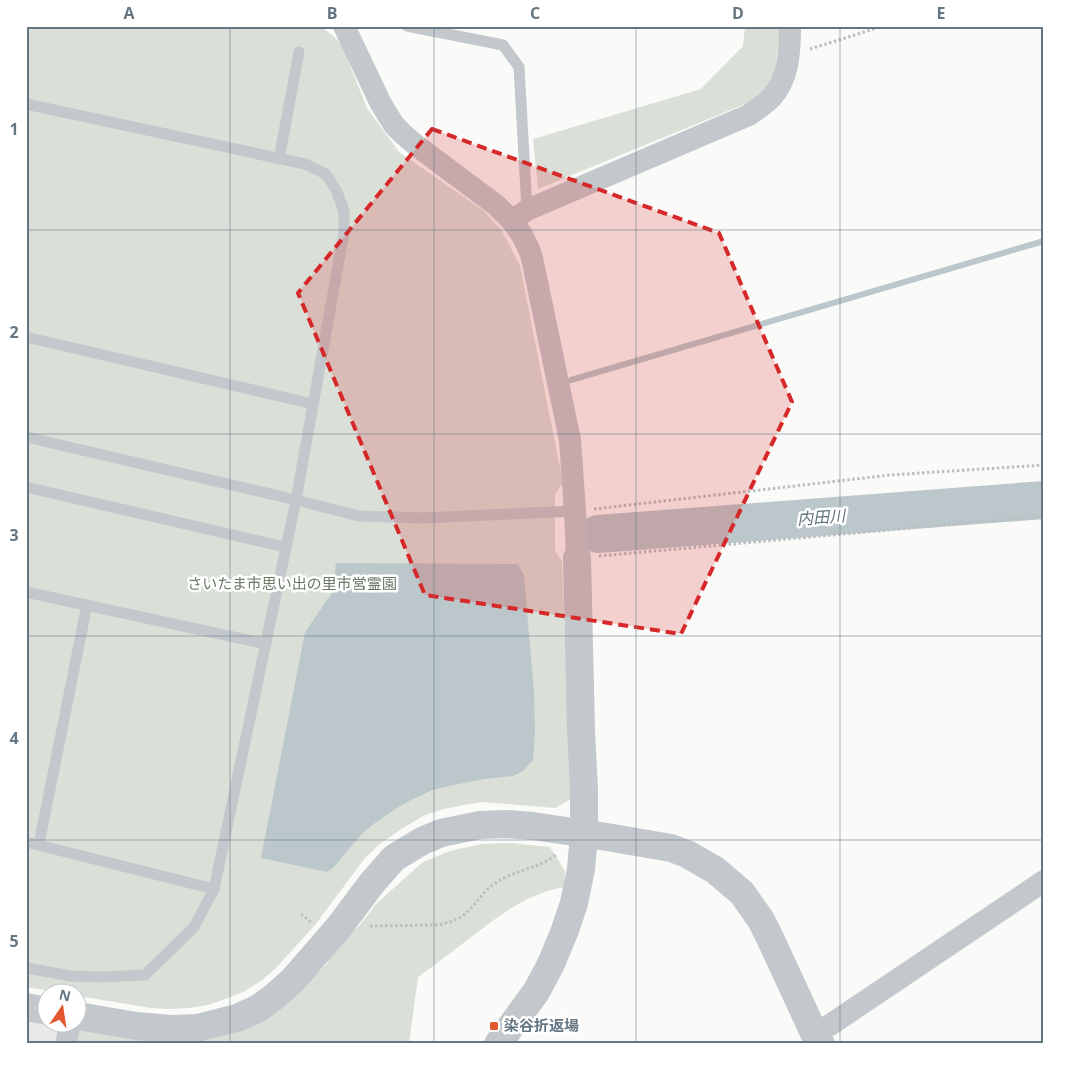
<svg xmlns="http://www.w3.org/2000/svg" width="1070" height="1070" font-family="'Open Sans','Noto Sans JP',sans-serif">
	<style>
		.built { fill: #e8e9e9 }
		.green { fill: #dadfd7 }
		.water { fill: #bbc7cb }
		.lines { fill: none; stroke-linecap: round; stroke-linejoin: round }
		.stream { stroke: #bbc7cb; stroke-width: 6 }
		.river { stroke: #bbc7cb; stroke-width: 38 }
		.path { stroke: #bbbfc2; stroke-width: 3; stroke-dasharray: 2.5 2.5; stroke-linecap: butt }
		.service { stroke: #c3c8cc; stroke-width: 11 }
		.minor { stroke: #c3c8cc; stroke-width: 22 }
		.tertiary { stroke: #c3c8cc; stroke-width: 28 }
		.marked { fill: #d62828; fill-opacity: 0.2; stroke: #d62828; stroke-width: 4; stroke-dasharray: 10 6; stroke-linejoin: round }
		.grid { fill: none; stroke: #657683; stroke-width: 1; stroke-opacity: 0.55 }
		.poi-dot { fill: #e4572e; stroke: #fff; stroke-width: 2 }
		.labels { text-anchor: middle; stroke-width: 5; stroke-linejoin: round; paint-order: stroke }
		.park-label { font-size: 15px; fill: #687a64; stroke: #fff }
		.poi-label { font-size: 15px; font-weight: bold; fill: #657683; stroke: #fff; text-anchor: start }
		.water-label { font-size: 16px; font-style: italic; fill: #60757c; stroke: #fff }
		.neatline { fill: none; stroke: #657683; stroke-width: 2 }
		.grid-label { font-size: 16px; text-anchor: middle; font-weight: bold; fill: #657683 }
	</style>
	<rect width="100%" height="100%" fill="#fafaf8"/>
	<!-- built -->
	<polygon class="built" points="26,1019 58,1025 54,1044 26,1044"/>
	<!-- green -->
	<g class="green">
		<polygon points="26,26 321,26 341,43 367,108 399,152 484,211 502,231 520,266 563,483 555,494 555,551 562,561 571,799 555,808 483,802 463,805 444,809 425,815 403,828 381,843 365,858 315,925 275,969 261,981 243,992 225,999 208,1005 188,1008 169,1009 151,1008 78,996 78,992 58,992 26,987"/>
		<polygon points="745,26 781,26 774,78 757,99 538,189 533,139 701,89 743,46"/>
		<path d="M511 843 550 847 565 871 564 887C526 894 500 915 470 938 453 951 436 964 418 977L409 1044H76L77 1035 81 1027 178 1039 213 1038 243 1028 291 998 329 962 325 956 359 926 377 903 423 862 450 851 481 844Z"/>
	</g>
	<!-- water -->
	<polygon class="water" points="336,563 518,564 524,576 534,693 535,734 533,760 523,771 513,776 484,779 449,786 432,790 403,804 375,823 362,834 347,851 333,868 327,872 261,858 305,632 332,593"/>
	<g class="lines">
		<!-- stream -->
		<polyline class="stream" points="571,380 1044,241"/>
		<!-- river -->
		<polyline class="river" points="598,534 1044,500"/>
		<!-- path -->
		<g class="path">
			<polyline points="810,49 883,26"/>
			<polyline points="594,509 890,475 1044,465"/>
			<polyline points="599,556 1044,516"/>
			<polyline points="301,914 312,923"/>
			<path d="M370 926 439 925C446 923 454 921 461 917 474 908 481 893 494 884 513 870 539 869 557 854"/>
		</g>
		<!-- service -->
		<g class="service">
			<polyline points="407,26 503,45 519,67 527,210"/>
			<polyline points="26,104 305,164 326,174 337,192 344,211 344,232 296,500 214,889 194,927 145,975 100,977 71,976 26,968"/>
			<polyline points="279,159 299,52"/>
			<polyline points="26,337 313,404"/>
			<polyline points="26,437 296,500 359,516 424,518 575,511"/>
			<polyline points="26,487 285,547"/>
			<polyline points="26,592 266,644"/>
			<polyline points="26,842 214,889"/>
			<polyline points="39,844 87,605"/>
		</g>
		<!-- minor -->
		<g class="minor">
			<polyline points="344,26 381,104 394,125 403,134 417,146 496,205 512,221 522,235 529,249 532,258 570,440 575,511 577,558"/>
			<path d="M512 221 527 210 749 115C756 110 764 105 771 98 789 79 790 51 790 26"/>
			<polyline points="814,1033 830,1025 1044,881"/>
			<polyline points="66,1044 70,1022"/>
		</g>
		<!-- tertiary -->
		<g class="tertiary">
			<polyline points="26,1007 48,1011"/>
			<polyline points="78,1016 136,1026 171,1029 197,1028 237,1018 259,1008 275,996 293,980 339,927 372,883 394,858 422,841 441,833 480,825 506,824 533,826 607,837 671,848 687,854 715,870 742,893 761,920 770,938 814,1033 821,1044"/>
			<polyline points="498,1044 536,992 551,964 565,930 574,903 581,869 584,834 584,789 581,731 577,558"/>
		</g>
	</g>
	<!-- marked area -->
	<path class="marked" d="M432 129 719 233 792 402 681 634 425 595 298 293Z"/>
	<!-- grid -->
	<path class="grid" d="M230 26V1044M434 26V1044M636 26V1044M840 26V1044M26 230H1044M26 434H1044M26 636H1044M26 840H1044"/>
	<!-- markers -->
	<rect class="poi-dot" x="489" y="1021" width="10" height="10" rx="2.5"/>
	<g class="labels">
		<!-- park labels -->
		<g class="park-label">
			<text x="292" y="589">さいたま市思い出の里市営霊園</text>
		</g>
		<!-- poi labels -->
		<g class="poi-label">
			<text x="504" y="1031">染谷折返場</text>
		</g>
		<!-- water labels -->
		<g class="water-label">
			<text transform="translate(821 517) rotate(-4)" y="6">内田川</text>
		</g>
	</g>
	<!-- border -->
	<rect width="1070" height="1070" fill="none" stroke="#ffffff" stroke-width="55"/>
	<!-- north arrow -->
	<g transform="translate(62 1008) rotate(13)"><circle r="24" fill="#ffffff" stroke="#c1c8cd"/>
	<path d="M0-4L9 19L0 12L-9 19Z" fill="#e4572e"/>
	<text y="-8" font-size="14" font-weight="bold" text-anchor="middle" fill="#657683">N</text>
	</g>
	<rect x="28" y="28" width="1014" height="1014" class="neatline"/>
	<g class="grid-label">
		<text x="129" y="19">A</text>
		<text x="332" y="19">B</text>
		<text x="535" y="19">C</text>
		<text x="738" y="19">D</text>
		<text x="941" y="19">E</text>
		<text x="14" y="135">1</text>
		<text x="14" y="338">2</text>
		<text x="14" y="541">3</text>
		<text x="14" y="744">4</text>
		<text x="14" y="947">5</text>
	</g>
</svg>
